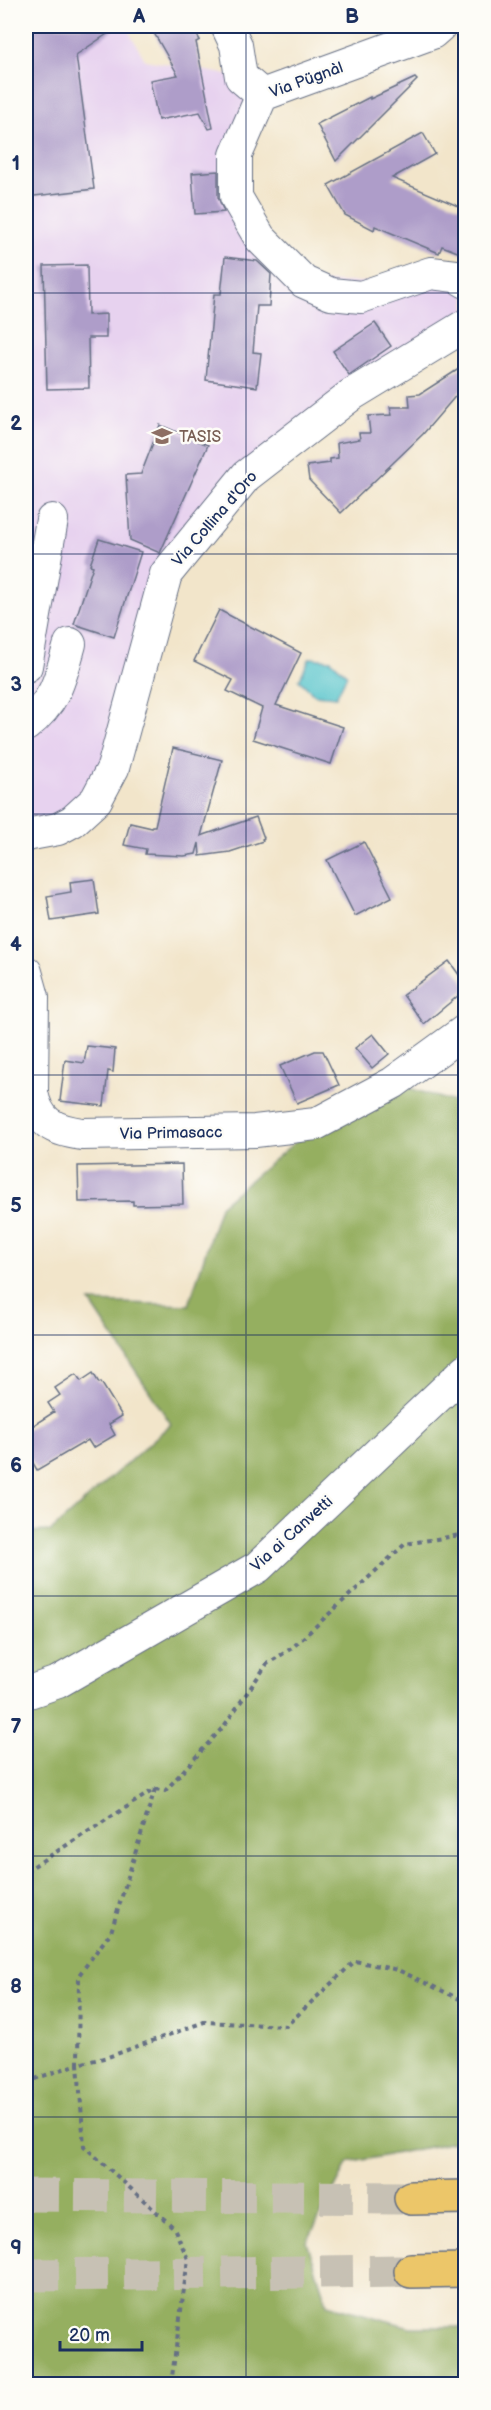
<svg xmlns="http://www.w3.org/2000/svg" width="491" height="2410" font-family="'Balsamiq Sans',sans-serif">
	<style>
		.built { fill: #e7d2ef }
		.forest { fill: #95af60; stroke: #586f5f; stroke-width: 1.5 }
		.water { fill: #56c4cb; stroke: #387a94; stroke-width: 1.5 }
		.building { fill: #ae9dc9 }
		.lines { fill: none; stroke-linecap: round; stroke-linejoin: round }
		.highway-tunnel { stroke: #c7c1b4; stroke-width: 33; stroke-dasharray: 33 16; stroke-linecap: butt }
		.minor-casing { stroke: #666f84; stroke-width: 34 }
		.highway-casing { stroke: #666f84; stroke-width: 36 }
		.path { stroke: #666f84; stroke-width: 4; stroke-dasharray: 4.5 4.5; stroke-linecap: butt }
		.minor { stroke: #fff; stroke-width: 32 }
		.highway { stroke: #ecc669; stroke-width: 33 }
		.grid { fill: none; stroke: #1b2f5e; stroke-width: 1.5; stroke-opacity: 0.55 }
		.labels { text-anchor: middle; stroke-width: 5; stroke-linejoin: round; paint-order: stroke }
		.street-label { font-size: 16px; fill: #1b2f5e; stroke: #fdfcf7 }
		.education-label { font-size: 16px; fill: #785e54; stroke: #fdfcf7; text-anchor: start }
		.neatline { fill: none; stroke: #1b2f5e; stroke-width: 2 }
		.grid-label { font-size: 20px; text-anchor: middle; font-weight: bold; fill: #1b2f5e }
	</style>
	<rect width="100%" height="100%" fill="#fdfcf7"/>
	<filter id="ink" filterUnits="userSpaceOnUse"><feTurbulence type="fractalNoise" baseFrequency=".0167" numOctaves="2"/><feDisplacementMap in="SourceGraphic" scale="12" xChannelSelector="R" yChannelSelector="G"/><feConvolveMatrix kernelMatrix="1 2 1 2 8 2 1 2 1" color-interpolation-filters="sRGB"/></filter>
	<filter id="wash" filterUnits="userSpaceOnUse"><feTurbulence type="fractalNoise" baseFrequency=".008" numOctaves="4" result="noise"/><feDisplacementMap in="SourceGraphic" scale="24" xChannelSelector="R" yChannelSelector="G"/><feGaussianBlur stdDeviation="1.35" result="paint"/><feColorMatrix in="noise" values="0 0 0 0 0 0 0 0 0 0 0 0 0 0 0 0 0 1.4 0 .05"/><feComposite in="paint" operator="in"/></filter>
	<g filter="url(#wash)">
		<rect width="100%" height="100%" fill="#f2e5ca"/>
		<!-- built -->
		<polygon class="built" points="26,26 126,26 145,60 241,77 262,95 236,197 304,282 465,282 465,325 351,395 166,574 96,800 26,835"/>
		<!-- forest -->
		<polygon class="forest" points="393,1083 464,1105 465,1103 465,2140 348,2163 307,2242 327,2304 410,2327 465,2327 465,2384 26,2384 26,1532 51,1531 171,1424 90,1302 189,1305 220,1206 316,1124"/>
		<!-- water -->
		<polygon class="water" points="310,658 331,660 347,675 336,697 315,695 299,680"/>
		<g id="blocks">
			<!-- building -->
			<g class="building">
				<polygon points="26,26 119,26 76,55 94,189 26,197"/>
				<polygon points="150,26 191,26 200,40 196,42 213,128 209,129 200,112 158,120 150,80 178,75"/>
				<polygon points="415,78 417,80 336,161 317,124 370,97 370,99"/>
				<polygon points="423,133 435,154 392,178 465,209 465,255 442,246 439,253 375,226 374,230 345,215 328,185"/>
				<polygon points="218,171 218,197 224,212 195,214 192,173"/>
				<polygon points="225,257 257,261 271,274 269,306 257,306 253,352 261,353 257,387 206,380 214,294 221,294"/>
				<polygon points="87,265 88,315 106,314 106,338 88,338 89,388 47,389 44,266"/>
				<polygon points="375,323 391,346 349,375 333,351"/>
				<polygon points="465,365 465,385 423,434 341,513 309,480 307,466 330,463 330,459 338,458 337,443 360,439 359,433 370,433 368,416 392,415 390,407 410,407 409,395 420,394"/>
				<polygon points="160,425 208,445 160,553 130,540 126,475 141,474"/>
				<polygon points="99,539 141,552 114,637 74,624 93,566 90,565"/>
				<polygon points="219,610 301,653 276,705 343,727 331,764 253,739 262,708 227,691 233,680 194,661"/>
				<polygon points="173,748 222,760 201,836 256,817 264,838 262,839 263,841 230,852 200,856 199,843 196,854 184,856 145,854 146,849 124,845 130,823 152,828 152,826 155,826"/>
				<polygon points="364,842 392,897 355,916 327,860"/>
				<polygon points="94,879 99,914 51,921 47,896 71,892 70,882"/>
				<polygon points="449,961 465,983 465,990 424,1024 403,995"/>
				<polygon points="373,1034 389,1054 372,1068 355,1048"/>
				<polygon points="87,1046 115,1049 113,1072 108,1071 104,1106 60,1101 65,1060 84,1063"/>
				<polygon points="315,1051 323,1051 339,1085 297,1103 280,1066"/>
				<polygon points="182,1164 183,1204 133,1205 133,1201 79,1202 78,1166"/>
				<polygon points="93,1373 99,1383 101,1382 122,1416 109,1424 115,1435 93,1448 88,1440 37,1470 26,1451 26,1430 54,1412 48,1403 60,1395 55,1388 76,1374 81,1381"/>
			</g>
		</g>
	</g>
	<g filter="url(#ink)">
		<use href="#blocks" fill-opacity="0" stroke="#666f84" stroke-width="1.5"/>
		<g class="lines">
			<!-- highway-tunnel -->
			<g class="highway-tunnel">
				<polyline points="26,2195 411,2198"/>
				<polyline points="26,2275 411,2271"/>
			</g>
			<!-- minor casing -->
			<g class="minor-casing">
				<g id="minor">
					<polyline points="227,26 236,45 241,77 262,95"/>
					<polyline points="440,26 432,33 262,95 236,155 236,197 260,238 304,282 331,294 361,297 431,273 456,276 466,282"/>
					<polyline points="26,666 52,520"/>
					<path d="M26 725C56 701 60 680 70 644"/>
					<polyline points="26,835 58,829 73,821 96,800 113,768 166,574 246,476 351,395 466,325"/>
					<path d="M26 972 33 997 32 1093C38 1123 54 1130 82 1134L255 1131 316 1124 393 1083 466 1030"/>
					<polyline points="26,1693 58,1682 258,1567 466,1370"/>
				</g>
			</g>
			<!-- highway casing -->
			<g class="highway-casing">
				<g id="highway">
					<polyline points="411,2198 466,2197"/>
					<polyline points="411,2271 466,2270"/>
				</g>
			</g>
			<!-- path -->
			<g class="path">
				<polyline points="155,1789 111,1932 79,1975 78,2064 108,2057 204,2022 286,2026 355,1961 398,1970 466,2002"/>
				<polyline points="26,1871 155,1789 165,1791 224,1726 267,1664 292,1648 405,1544 461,1535 466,1532"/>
				<polyline points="26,2082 78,2064 84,2146 174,2228 188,2259 171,2384"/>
			</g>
			<!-- minor -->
			<use href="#minor" class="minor"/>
			<!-- highway -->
			<use href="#highway" class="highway"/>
		</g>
	</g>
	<!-- grid -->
	<path class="grid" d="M246 26V2384M26 293H466M26 554H466M26 814H466M26 1075H466M26 1335H466M26 1596H466M26 1856H466M26 2117H466"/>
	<!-- icons -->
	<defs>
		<g id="school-bare" transform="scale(1.62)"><path d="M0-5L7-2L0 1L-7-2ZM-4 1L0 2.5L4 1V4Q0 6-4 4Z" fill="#8d6e63" stroke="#fdfcf7" stroke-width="2.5" paint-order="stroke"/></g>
	</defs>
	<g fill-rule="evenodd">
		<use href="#school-bare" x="162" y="436"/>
	</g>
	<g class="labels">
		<!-- street labels -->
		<g class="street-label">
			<text transform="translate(306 79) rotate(-20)" y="6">Via Pügnàl</text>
			<text transform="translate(214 518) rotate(-49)" y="6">Via Collina d'Oro</text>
			<text transform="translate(171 1132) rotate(-1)" y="6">Via Primasacc</text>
			<text transform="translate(291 1533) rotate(-42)" y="6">Via ai Canvetti</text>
		</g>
		<!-- education labels -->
		<g class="education-label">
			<text x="179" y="442">TASIS</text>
		</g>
	</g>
	<!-- margin -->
	<rect width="491" height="2410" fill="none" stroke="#fdfcf7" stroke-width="66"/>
	<!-- scale -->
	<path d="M60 2341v9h82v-9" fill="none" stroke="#1b2f5e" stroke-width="3"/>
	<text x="69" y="2341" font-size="18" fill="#1b2f5e" stroke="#fdfcf7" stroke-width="4.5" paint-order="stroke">20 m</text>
	<rect x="33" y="33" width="425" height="2344" class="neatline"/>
	<g class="grid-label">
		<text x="139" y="23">A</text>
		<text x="352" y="23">B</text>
		<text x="16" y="170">1</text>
		<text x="16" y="430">2</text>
		<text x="16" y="691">3</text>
		<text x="16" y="951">4</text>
		<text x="16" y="1212">5</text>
		<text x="16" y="1472">6</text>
		<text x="16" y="1733">7</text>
		<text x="16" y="1993">8</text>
		<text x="16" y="2254">9</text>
	</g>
</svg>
